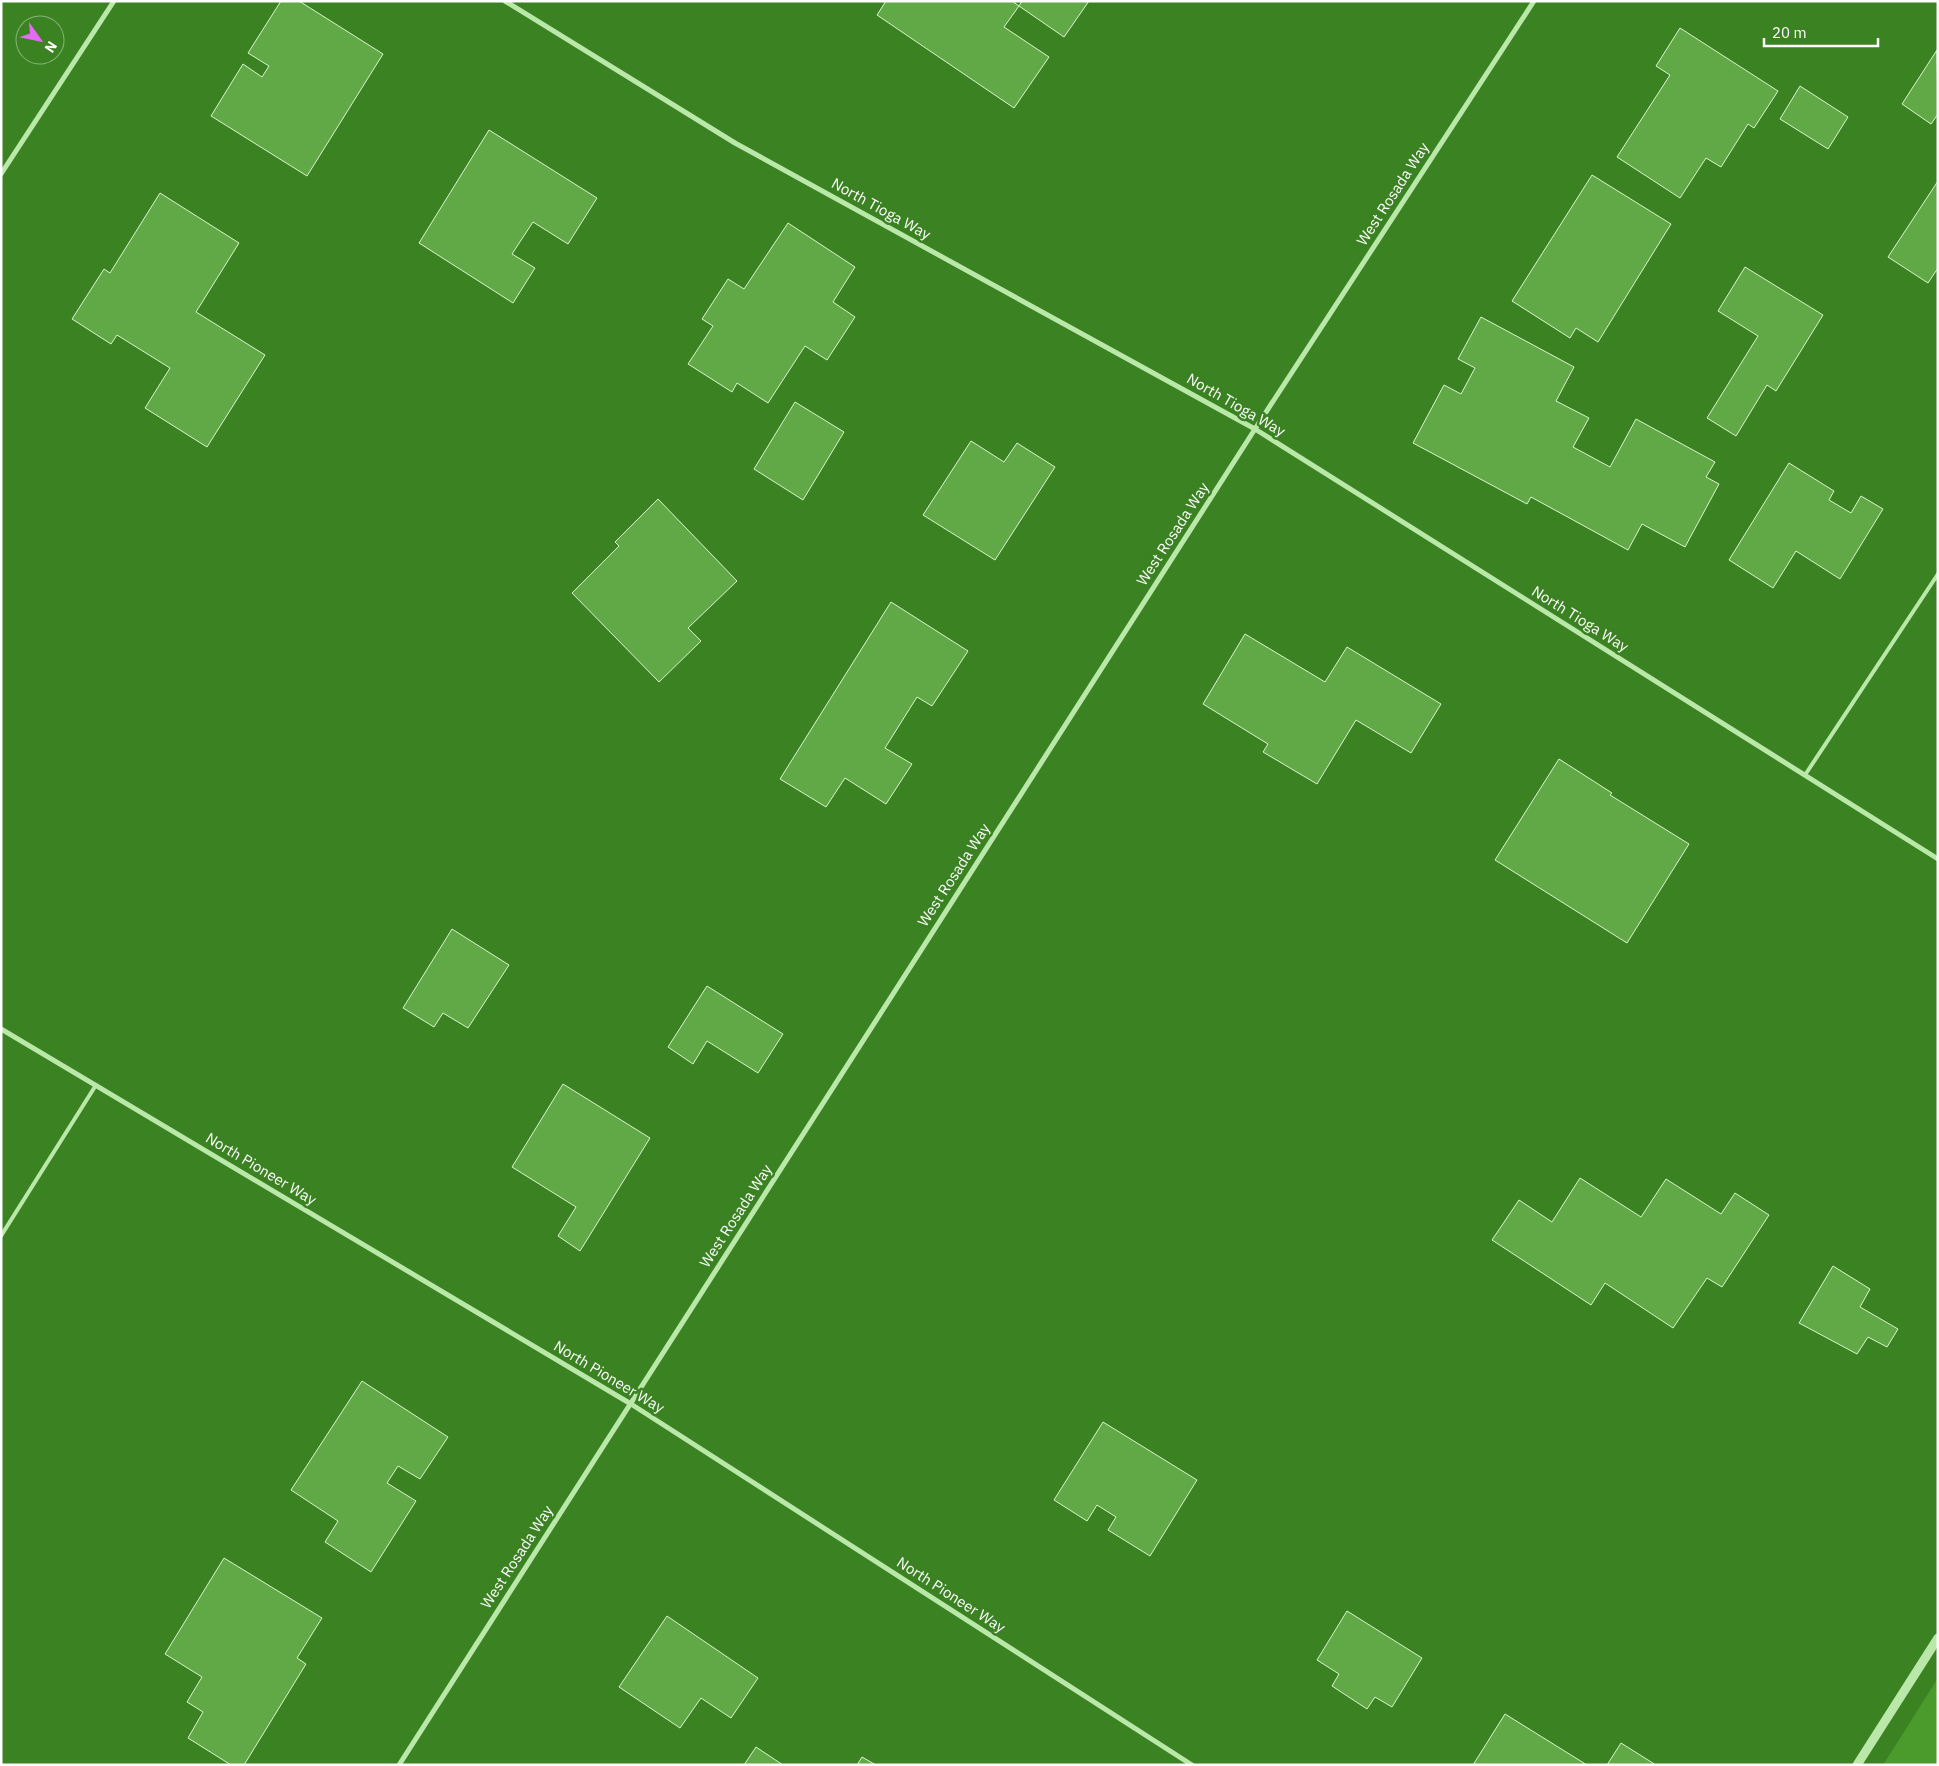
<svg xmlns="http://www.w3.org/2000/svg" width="1939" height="1766" font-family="'IBM Plex Sans',sans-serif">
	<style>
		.green { fill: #4a9a2c }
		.building { fill: #61a946; stroke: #d8f6cc }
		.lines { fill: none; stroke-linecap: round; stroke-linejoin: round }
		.service { stroke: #bae8a9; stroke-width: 4 }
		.minor { stroke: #bae8a9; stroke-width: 5 }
		.tertiary { stroke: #bae8a9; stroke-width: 9 }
		.labels { text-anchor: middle; stroke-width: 5; stroke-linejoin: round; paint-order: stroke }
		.street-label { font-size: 15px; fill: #fff; stroke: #3b8222 }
	</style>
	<rect width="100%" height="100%" fill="#3b8222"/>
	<!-- green -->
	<polygon class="green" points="1938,1678 1938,1765 1883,1765"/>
	<!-- building -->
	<g class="building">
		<polygon points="281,1 299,1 383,54 307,176 211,116 243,64 262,77 269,66 248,53"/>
		<polygon points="886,1 1012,1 1019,6 1004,27 1049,57 1014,108 877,15"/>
		<polygon points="1022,1 1089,1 1064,37 1019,6"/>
		<polygon points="1680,28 1778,91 1754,128 1748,124 1721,167 1706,158 1680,198 1617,157 1670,75 1656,66"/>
		<polygon points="1937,50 1938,114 1931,124 1902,104"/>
		<polygon points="1800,86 1848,117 1828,149 1780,119"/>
		<polygon points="489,130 597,198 568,244 533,222 512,254 535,268 513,303 419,243"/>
		<polygon points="1592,175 1671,224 1598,342 1576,328 1570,338 1512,301"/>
		<polygon points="1938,181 1938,268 1928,283 1888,257"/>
		<polygon points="160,193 239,243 196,312 265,355 207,447 145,408 170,368 117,335 111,344 72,319 104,269 110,273"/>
		<polygon points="788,223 855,267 833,302 855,317 827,360 805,346 768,403 737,383 732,392 688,364 713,326 702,319 728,279 744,289"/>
		<polygon points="1745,267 1823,315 1776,391 1767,385 1736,436 1707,418 1758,336 1718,311"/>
		<polygon points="1481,317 1574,367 1556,401 1589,418 1573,447 1610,467 1636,419 1715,462 1706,477 1719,484 1685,547 1642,524 1628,550 1531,497 1527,504 1413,443 1444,385 1461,394 1475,368 1458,359"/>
		<polygon points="795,402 844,432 803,500 754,469"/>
		<polygon points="971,441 1004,462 1017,443 1055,467 995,560 923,515"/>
		<polygon points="1789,463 1834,491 1829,500 1851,513 1861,496 1883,509 1840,579 1796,551 1773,588 1729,560"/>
		<polygon points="658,499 737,581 688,628 701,641 659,682 572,593 619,546 615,542"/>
		<polygon points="891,602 968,651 932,706 917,697 885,748 912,764 886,804 845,778 826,807 780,779"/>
		<polygon points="1245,634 1325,682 1347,647 1441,704 1411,753 1356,720 1317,784 1263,752 1268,744 1203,704"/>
		<polygon points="1559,759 1612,793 1610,795 1689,844 1627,943 1495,860"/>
		<polygon points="452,929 509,965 468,1028 443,1013 434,1027 403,1008"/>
		<polygon points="707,986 783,1034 758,1073 707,1041 693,1064 668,1047"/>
		<polygon points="563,1084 650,1138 580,1251 558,1236 576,1207 512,1167"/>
		<polygon points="1580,1178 1641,1217 1666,1179 1721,1214 1735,1193 1769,1215 1722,1287 1707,1278 1673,1328 1605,1283 1591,1305 1492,1240 1519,1200 1552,1222"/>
		<polygon points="1833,1266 1870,1289 1860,1307 1898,1329 1887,1347 1868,1337 1857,1354 1799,1323"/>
		<polygon points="362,1381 448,1437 420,1479 398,1466 387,1483 416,1501 371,1572 325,1542 338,1521 291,1490"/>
		<polygon points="1103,1422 1197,1480 1150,1556 1108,1530 1116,1517 1097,1505 1087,1521 1054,1500"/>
		<polygon points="224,1558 322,1618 297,1658 306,1664 244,1765 231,1765 188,1738 203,1712 187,1702 202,1677 165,1654"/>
		<polygon points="1347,1611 1422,1658 1392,1707 1375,1697 1367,1709 1332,1686 1339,1674 1317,1660"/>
		<polygon points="667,1616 758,1678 731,1718 701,1698 680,1728 619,1687"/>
		<polygon points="1505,1714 1587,1765 1473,1765"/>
		<polygon points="1621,1743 1656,1765 1607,1765"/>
		<polygon points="756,1747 783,1765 744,1765"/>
		<polygon points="862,1757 876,1765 857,1765"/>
	</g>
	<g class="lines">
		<!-- service -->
		<g class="service">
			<polyline points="1805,775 1938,574"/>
			<polyline points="1,1236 96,1085"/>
		</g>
		<!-- minor -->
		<g class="minor">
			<polyline points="505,1 735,143 1255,429 1938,859"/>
			<polyline points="1,174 114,1"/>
			<polyline points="1,1029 631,1404 1192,1765"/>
			<polyline points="399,1765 1255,429 1534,1"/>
		</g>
		<!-- tertiary -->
		<polyline class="tertiary" points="1857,1765 1938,1638"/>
	</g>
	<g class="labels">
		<!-- street labels -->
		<g class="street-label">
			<text transform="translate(1393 194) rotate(-57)" y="5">West Rosada Way</text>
			<text transform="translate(881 209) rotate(29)" y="5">North Tioga Way</text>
			<text transform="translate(1236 405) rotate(30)" y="5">North Tioga Way</text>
			<text transform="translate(1173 534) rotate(-57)" y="5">West Rosada Way</text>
			<text transform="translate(1580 619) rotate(32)" y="5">North Tioga Way</text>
			<text transform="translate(954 875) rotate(-57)" y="5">West Rosada Way</text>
			<text transform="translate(261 1169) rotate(31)" y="5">North Pioneer Way</text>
			<text transform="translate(736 1216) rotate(-57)" y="5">West Rosada Way</text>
			<text transform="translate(609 1377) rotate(31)" y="5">North Pioneer Way</text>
			<text transform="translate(517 1557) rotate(-57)" y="5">West Rosada Way</text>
			<text transform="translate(951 1595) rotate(33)" y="5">North Pioneer Way</text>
		</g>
	</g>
	<!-- border -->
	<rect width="1939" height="1766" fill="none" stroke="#ffffff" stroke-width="5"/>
	<!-- north arrow -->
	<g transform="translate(40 40) rotate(123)"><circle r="24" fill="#3b8222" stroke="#89b47a"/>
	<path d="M0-4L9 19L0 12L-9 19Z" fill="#e56af4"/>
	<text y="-8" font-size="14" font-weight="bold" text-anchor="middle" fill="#ffffff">N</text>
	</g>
	<!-- scale -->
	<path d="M1764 38v8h114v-8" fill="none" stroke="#ffffff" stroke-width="2.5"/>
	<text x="1772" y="38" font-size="15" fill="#ffffff" stroke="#3b8222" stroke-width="4" paint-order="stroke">20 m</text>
</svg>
